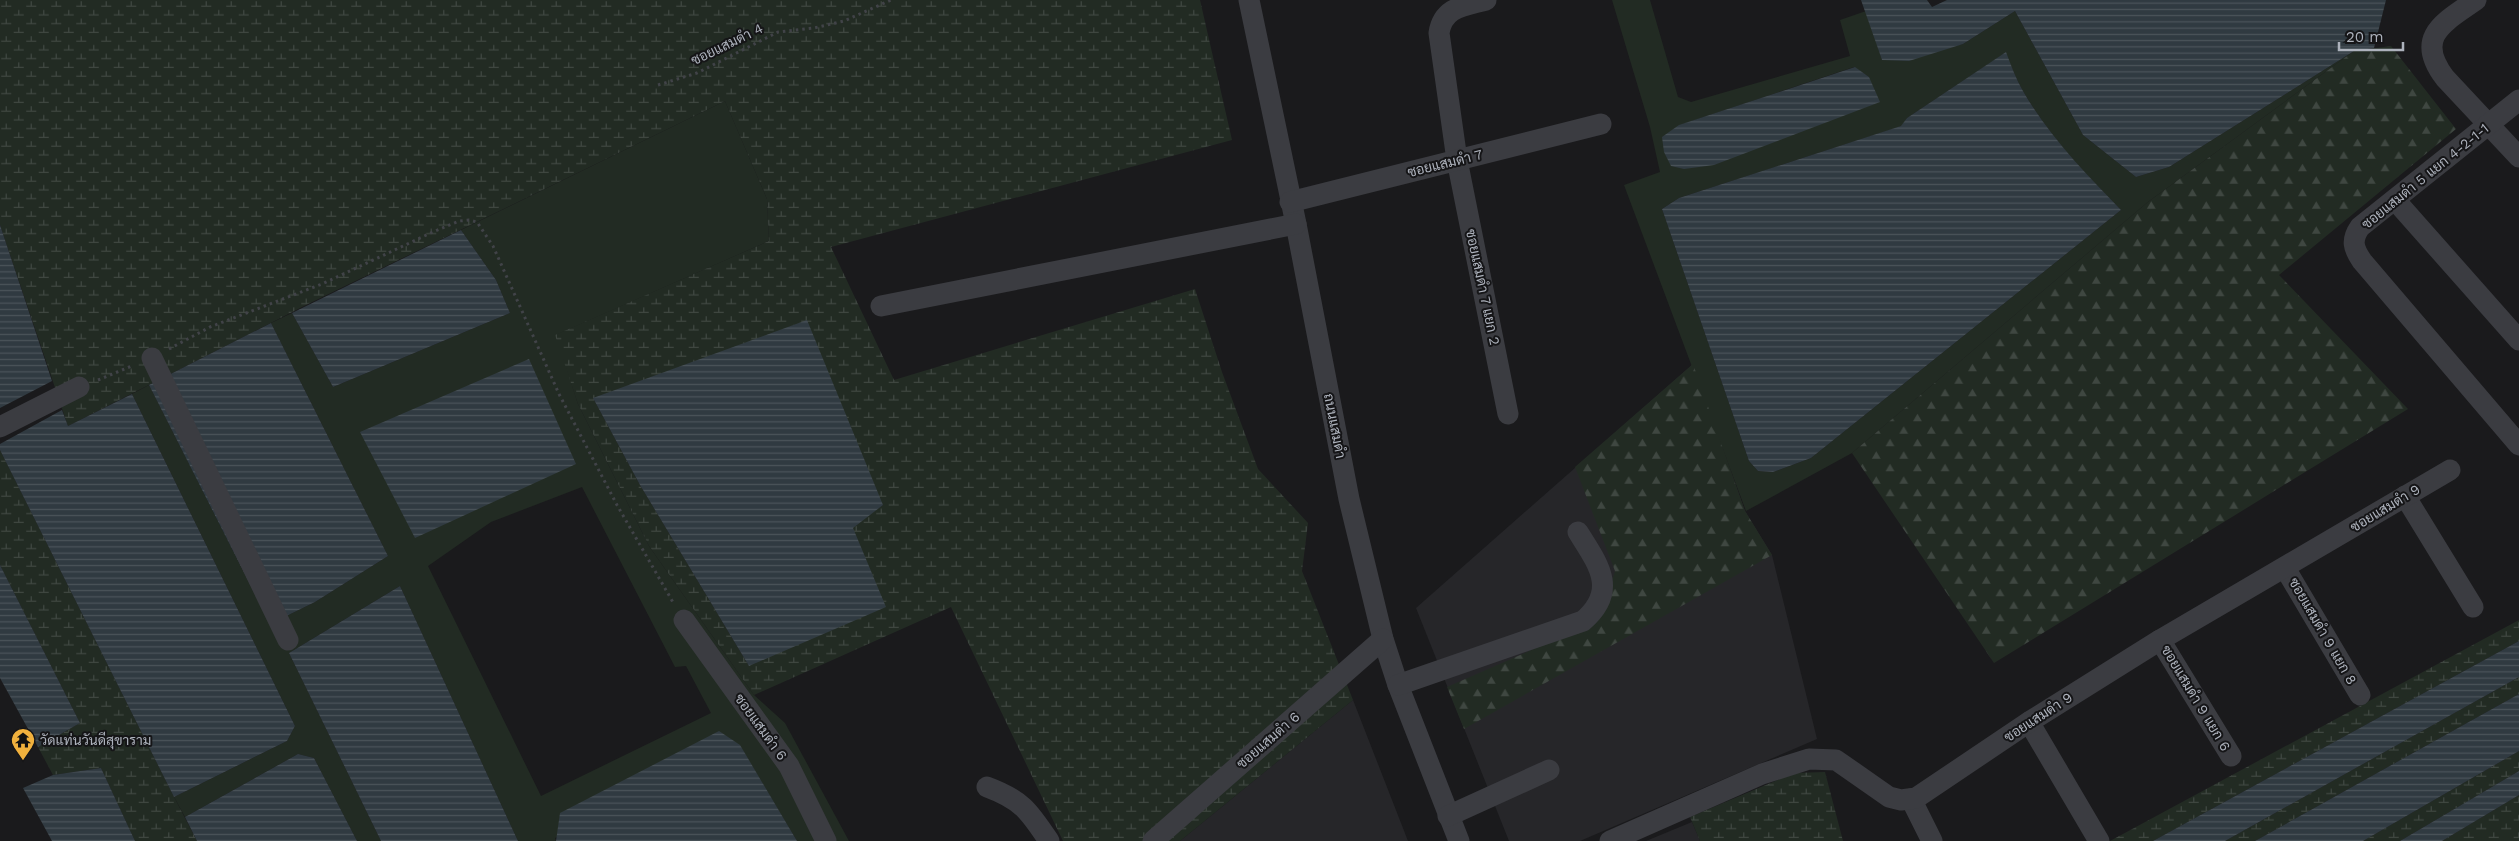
<svg xmlns="http://www.w3.org/2000/svg" width="2519" height="841" font-family="'Work Sans',Sarabun,sans-serif">
	<style>
		.built { fill: #262629 }
		.grass { fill: #222b23; fill-rule: evenodd }
		.forest { fill: url(#forest-firs) }
		.wetland { fill: url(#wetland-marsh); fill-rule: evenodd }
		.water { fill: url(#water-rules) }
		.lines { fill: none; stroke-linecap: round; stroke-linejoin: round }
		.path { stroke: #414348; stroke-width: 3; stroke-dasharray: 2.5 4; stroke-linecap: butt }
		.minor { stroke: #3b3c41; stroke-width: 21 }
		.labels { text-anchor: middle; stroke-width: 4; stroke-linejoin: round; paint-order: stroke }
		.street-label { font-size: 14px; fill: #adb2bc; stroke: #151517 }
		.poi-label { font-size: 14px; fill: #adb2bc; stroke: #151517; text-anchor: start }
	</style>
	<defs>
		<pattern id="forest-firs" width="22" height="20" patternUnits="userSpaceOnUse" patternTransform="scale(1.25)"><rect width="22" height="20" fill="#222b23"/><path d="M5 1l3.5 6h-7zM16 11l3.5 6h-7z" fill="#3f4741"/></pattern>
		<pattern id="wetland-marsh" width="20" height="14" patternUnits="userSpaceOnUse" patternTransform="scale(1.25)"><rect width="20" height="14" fill="#222b23"/><path d="M1 5h8M5 5V1M11 12h8M15 12V8" fill="none" stroke="#3f4741"/></pattern>
		<pattern id="water-rules" width="6" height="5" patternUnits="userSpaceOnUse" patternTransform="scale(1.25)"><rect width="6" height="5" fill="#303a41"/><path d="M0 2.5h6" fill="none" stroke="#4b545a"/></pattern>
	</defs>
	<rect width="100%" height="100%" fill="#1a1a1c"/>
	<!-- built -->
	<g class="built">
		<polygon points="1693,364 1745,511 1772,555 1817,739 1580,841 1509,841 1416,608"/>
		<polygon points="1353,700 1408,841 1180,841"/>
		<polygon points="1692,822 1700,841 1646,841"/>
	</g>
	<!-- grass -->
	<g class="grass">
		<path d="M1612 0H1650L1678 97 1691 102 1850 56 1840 20 1866 11 1882 60 1963 44 2015 11 2083 135 2136 177 2169 167 2354 51 2148 202 1852 453 1746 511 1624 185 1660 172 1650 127ZM2005 53C2011 65 2016 79 2023 91 2048 135 2085 174 2121 210L1811 458 1773 472 1758 471 1749 461 1662 209 1679 198 1902 126 1907 118ZM1854 67 1869 77 1680 125Z"/>
		<path d="M725 101 767 199 769 241 556 335 578 404 649 546 754 695 785 723 849 841H797L740 746 555 838 556 841H518L400 586 289 653 381 841H357L314 758 298 754 185 817 174 797 287 741 295 726 132 394 149 385 270 624 315 602 388 556 271 323 292 313 333 387 510 313 496 280 461 230ZM582 487 675 667 686 666 711 713 541 796 428 566 491 522Z"/>
	</g>
	<!-- forest -->
	<g class="forest">
		<polygon points="2391,46 2456,129 2279,275 2408,409 1994,663 1852,453 2148,202 2354,51"/>
		<polygon points="1693,364 1745,511 1772,555 1464,729 1447,687 1575,631 1603,610 1615,571 1575,467"/>
	</g>
	<!-- wetland -->
	<g class="wetland">
		<path d="M0 0H1200L1232 140 831 247 894 380 1195 289 1222 372 1258 469 1308 523 1302 571 1353 700 1180 841H1063L951 607 754 695 649 546 578 404 555 335 769 241 767 199 725 101 304 306 68 426 0 225ZM593 398 883 505 852 527 749 666 640 485Z"/>
		<polygon points="0,450 174,797 197,841 135,841 101,768 53,775 38,747 80,723 0,565"/>
		<polygon points="2519,620 2519,641 2153,841 2110,841"/>
		<polygon points="2519,677 2519,694 2255,841 2225,841"/>
		<polygon points="2519,751 2519,771 2400,841 2363,841"/>
		<polygon points="1825,772 1843,841 1700,841 1690,817 1794,773"/>
		<polygon points="2519,795 2519,841 2442,841"/>
	</g>
	<!-- water -->
	<g class="water">
		<polygon points="1861,0 1927,0 1932,7 1947,0 2386,0 2374,48 2354,51 2169,167 2136,177 2083,135 2015,11 1963,44 1909,61 1882,60"/>
		<path d="M2006 52C2011 65 2016 79 2023 91 2048 135 2086 174 2121 210L1811 458 1773 472 1758 471 1749 461 1662 209 1679 198 1901 126 1907 118Z"/>
		<polygon points="1855,67 1869,77 1880,102 1714,165 1684,169 1671,166 1664,152 1662,137 1679,125"/>
		<polygon points="0,225 52,381 0,408"/>
		<polygon points="461,230 496,280 510,313 333,387 292,313"/>
		<polygon points="807,320 883,505 853,528 886,607 749,666 640,485 593,398"/>
		<polygon points="271,323 388,556 315,602 270,624 149,385"/>
		<polygon points="529,359 576,464 415,538 360,432"/>
		<polygon points="132,394 295,726 287,741 174,797 0,450 0,444 62,410 68,426"/>
		<polygon points="0,565 80,723 38,747 0,678"/>
		<polygon points="400,586 518,841 381,841 289,653"/>
		<polygon points="2519,641 2519,677 2225,841 2153,841"/>
		<polygon points="2519,694 2519,751 2363,841 2255,841"/>
		<polygon points="719,731 740,745 797,841 556,841 560,813"/>
		<polygon points="298,754 314,758 357,841 197,841 185,817"/>
		<polygon points="101,768 135,841 52,841 23,788 53,775"/>
		<polygon points="2519,771 2519,795 2442,841 2400,841"/>
	</g>
	<g class="lines">
		<!-- path -->
		<g class="path">
			<polyline points="658,85 697,73 778,32 814,28 844,21 891,0"/>
			<polyline points="169,349 210,327 322,284 435,231 459,221 469,220 477,222 493,246 559,394 617,505 674,604"/>
			<polyline points="98,380 134,365"/>
		</g>
		<!-- minor -->
		<g class="minor">
			<polyline points="1249,0 1296,224 1349,499 1383,639 1398,685 1459,841"/>
			<path d="M1486 0C1464 6 1443 7 1439 33L1457 160 1508 414"/>
			<path d="M2476 0C2443 23 2414 37 2445 78L2519 157"/>
			<path d="M2519 100 2360 227C2351 240 2353 248 2362 261L2519 445"/>
			<polyline points="2395,200 2519,340"/>
			<polyline points="1290,202 1601,124"/>
			<polyline points="881,306 1296,224"/>
			<polyline points="152,358 288,640"/>
			<polyline points="0,427 79,387"/>
			<polyline points="2405,496 2473,607"/>
			<polyline points="2285,568 2360,695"/>
			<polyline points="684,620 789,766 826,841"/>
			<polyline points="2160,640 2231,756"/>
			<path d="M1398 685 1583 621C1619 590 1598 564 1578 532"/>
			<polyline points="2029,722 2099,841"/>
			<path d="M987 787C1022 800 1029 811 1049 841"/>
			<polyline points="1911,799 1932,841"/>
			<polyline points="1448,816 1549,770"/>
			<polyline points="1153,841 1383,639"/>
			<polyline points="1610,841 1762,774 1809,759 1836,760 1889,797 1901,800 1916,798 2029,722 2160,640 2450,470"/>
		</g>
	</g>
	<!-- icons -->
	<defs>
		<g id="temple-pin" transform="scale(1.25)"><path d="M0 17L-7.5 6A9.5 9.5 0 1 1 7.5 6Z" fill="#f1b13d" stroke="#151517"/><path d="M0-6L5-2H3V0L6.5 2.5H4V6H1.5V3h-3V6H-4V2.5H-6.5L-3 0V-2H-5Z" fill="#111"/></g>
	</defs>
	<g fill-rule="evenodd">
		<use href="#temple-pin" x="23" y="740"/>
	</g>
	<g class="labels">
		<!-- street labels -->
		<g class="street-label">
			<text transform="translate(727 44) rotate(-26)" y="5">ซอยแสมดำ 4</text>
			<text transform="translate(1445 163) rotate(-14)" y="5">ซอยแสมดำ 7</text>
			<text transform="translate(2425 176) rotate(-39)" y="5">ซอยแสมดำ 5 แยก 4-2-1-1</text>
			<text transform="translate(1483 287) rotate(78)" y="5">ซอยแสมดำ 7 แยก 2</text>
			<text transform="translate(1335 426) rotate(79)" y="5">ถนนแสมดำ</text>
			<text transform="translate(2385 508) rotate(-31)" y="5">ซอยแสมดำ 9</text>
			<text transform="translate(2323 631) rotate(60)" y="5">ซอยแสมดำ 9 แยก 8</text>
			<text transform="translate(2196 698) rotate(59)" y="5">ซอยแสมดำ 9 แยก 6</text>
			<text transform="translate(2038 717) rotate(-33)" y="5">ซอยแสมดำ 9</text>
			<text transform="translate(761 727) rotate(54)" y="5">ซอยแสมดำ 6</text>
			<text transform="translate(1268 740) rotate(-41)" y="5">ซอยแสมดำ 6</text>
		</g>
		<!-- poi labels -->
		<g class="poi-label">
			<text x="40" y="745">วัดแท่นวันดีสุขาราม</text>
		</g>
	</g>
	<!-- scale -->
	<path d="M2339 42v8h64v-8" fill="none" stroke="#adb2bc" stroke-width="2.5"/>
	<text x="2346" y="42" font-size="15" fill="#adb2bc" stroke="#151517" stroke-width="4" paint-order="stroke">20 m</text>
</svg>
